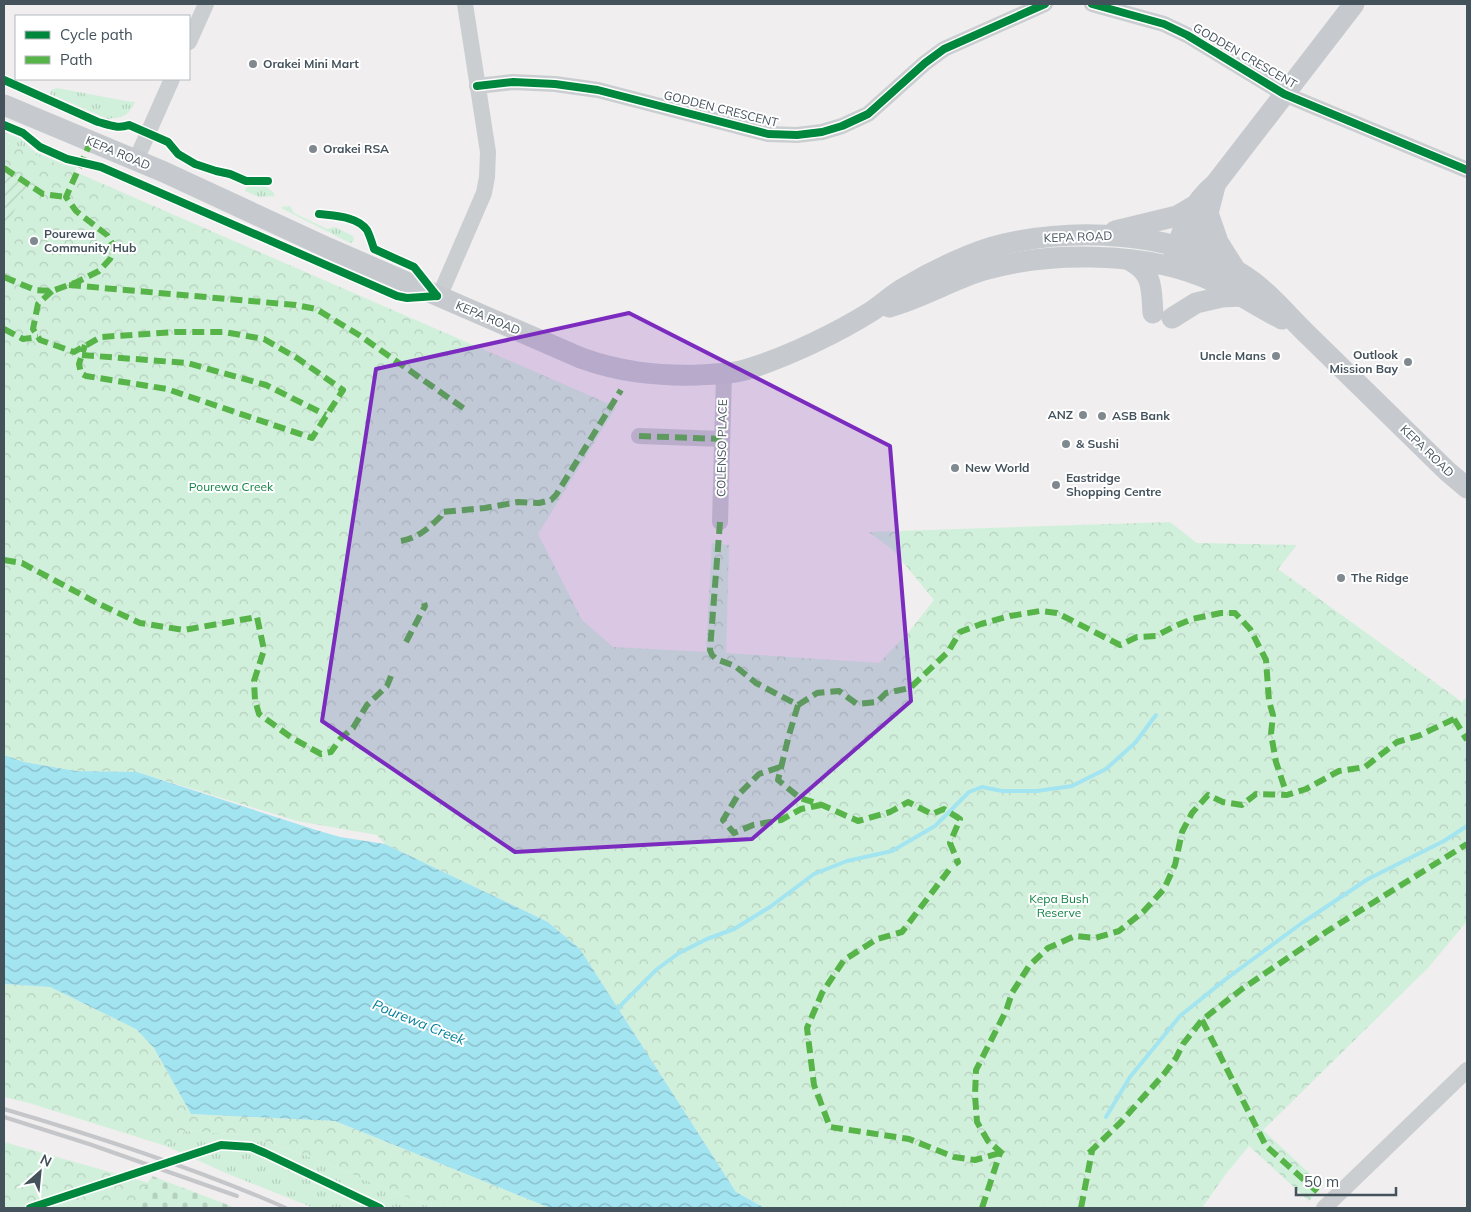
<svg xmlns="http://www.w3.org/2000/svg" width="1471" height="1212" font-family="Mulish,sans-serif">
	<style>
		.grass { fill: url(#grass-tufts) }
		.forest { fill: url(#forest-crowns) }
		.cemetery { fill: url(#cemetery-stones) }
		.garden { fill: url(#garden-furrows) }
		.water { fill: url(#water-waves) }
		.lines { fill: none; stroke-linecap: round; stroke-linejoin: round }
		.stream { stroke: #a3e4f1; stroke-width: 4 }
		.minor { stroke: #caced0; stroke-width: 16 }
		.major { stroke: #c6cace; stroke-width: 21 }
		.rail { stroke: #c4c6c9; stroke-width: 4 }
		.quiet { stroke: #57b448; stroke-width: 6; stroke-dasharray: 12 6; stroke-linecap: butt }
		.cycleway-casing { stroke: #fff; stroke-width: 11 }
		.cycleway { stroke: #00873e; stroke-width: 8 }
		.marked { fill: #7b2cbf; fill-opacity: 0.2; stroke: #7b2cbf; stroke-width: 4; stroke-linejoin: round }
		.poi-dot { fill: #80898f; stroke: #fff; stroke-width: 2 }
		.labels { text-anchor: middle; stroke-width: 4; stroke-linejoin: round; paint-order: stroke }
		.street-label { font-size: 12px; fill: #44525c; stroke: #fff }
		.poi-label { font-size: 12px; font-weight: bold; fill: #44525c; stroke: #fff; text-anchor: start }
		.park-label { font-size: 12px; fill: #108345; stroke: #fff }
		.water-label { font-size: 14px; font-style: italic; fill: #04809a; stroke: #fff }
	</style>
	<defs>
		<pattern id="grass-tufts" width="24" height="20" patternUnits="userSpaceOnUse" patternTransform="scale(1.25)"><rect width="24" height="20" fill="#d1f0db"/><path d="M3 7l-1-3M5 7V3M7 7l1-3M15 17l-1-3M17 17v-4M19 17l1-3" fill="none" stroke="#b5d0be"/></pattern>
		<pattern id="forest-crowns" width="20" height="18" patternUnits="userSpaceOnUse" patternTransform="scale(1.25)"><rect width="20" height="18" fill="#d1f0db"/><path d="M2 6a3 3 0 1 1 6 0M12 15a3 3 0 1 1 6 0" fill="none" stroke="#b5d0be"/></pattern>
		<pattern id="cemetery-stones" width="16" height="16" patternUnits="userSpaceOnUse" patternTransform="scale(1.25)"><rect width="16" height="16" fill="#d1f0db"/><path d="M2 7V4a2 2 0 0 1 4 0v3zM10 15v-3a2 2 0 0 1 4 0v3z" fill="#b5d0be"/></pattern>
		<pattern id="garden-furrows" width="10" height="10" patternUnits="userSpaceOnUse" patternTransform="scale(1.25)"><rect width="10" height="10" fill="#d1f0db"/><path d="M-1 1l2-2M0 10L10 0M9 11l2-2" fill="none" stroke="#b5d0be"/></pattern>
		<pattern id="water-waves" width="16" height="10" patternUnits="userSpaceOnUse" patternTransform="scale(1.25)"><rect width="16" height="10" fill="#a3e4f1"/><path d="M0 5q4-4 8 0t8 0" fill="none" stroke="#86bbc6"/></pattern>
	</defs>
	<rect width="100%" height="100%" fill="#f0eeee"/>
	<!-- grass -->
	<g class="grass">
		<path d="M57 88 126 101 135 102C129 114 125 118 111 118L110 120 50 94 51 90Z"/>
		<polygon points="4,132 21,139 35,152 68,166 76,167 75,173 4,141"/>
		<polygon points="262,183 274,193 275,196 259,197 245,191 249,184"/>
		<polygon points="290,206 294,213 327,229 335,227 353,236 354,239 353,242 350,243 283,209 281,207"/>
		<polygon points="186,1131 245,1135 298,1152 433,1208 314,1208 228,1174 166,1146 177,1136"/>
	</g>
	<!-- forest -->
	<g class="forest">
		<polygon points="4,141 616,407 538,534 582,620 613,647 706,652 712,543 729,545 726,653 879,663 908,633 934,600 893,550 869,532 1170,522 1197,543 1297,545 1278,569 1462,702 1467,696 1467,921 1428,968 1263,1130 1323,1186 1309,1201 1249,1146 1225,1175 1202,1208 765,1208 736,1192 580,949 548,922 385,844 377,835 297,821 137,772 76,771 24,762 4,755"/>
		<polygon points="4,984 50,987 136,1029 154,1048 191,1114 335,1121 550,1208 433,1208 298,1152 245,1135 186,1131 177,1136 166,1146 29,1103 4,1097"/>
		<polygon points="4,1142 149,1183 138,1201 175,1208 4,1208"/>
	</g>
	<!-- cemetery -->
	<polygon class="cemetery" points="152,1176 236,1208 133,1208"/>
	<!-- garden -->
	<polygon class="garden" points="4,170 27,185 4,232"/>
	<!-- water -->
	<polygon class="water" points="4,755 24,762 76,771 137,772 316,830 340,837 385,844 548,922 580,949 736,1192 765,1208 550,1208 335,1121 191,1114 154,1048 136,1029 50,987 4,984"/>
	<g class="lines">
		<!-- stream -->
		<g class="stream">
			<polyline points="616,1012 622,1004 656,970 679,953 707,939 734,929 770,907 814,874 847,861 892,851 935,826 969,792 982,787 1002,791 1037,791 1072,786 1106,769 1135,743 1156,715"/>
			<polyline points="1106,1117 1130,1077 1180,1016 1226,979 1302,923 1368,879 1444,841 1467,826"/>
		</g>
		<!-- minor -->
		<g class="minor">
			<polyline points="1092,4 1164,24 1187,35 1284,94 1467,170"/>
			<polyline points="189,42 206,4"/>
			<polyline points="477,86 513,82 555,84 598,90 768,134 797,135 822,132 842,126 868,114 925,63 944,49 1045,4"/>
			<polyline points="136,160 172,79"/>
			<polyline points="439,297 484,193 487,177 488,152 465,4"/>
			<polyline points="639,436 722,439"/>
			<polyline points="720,522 724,374"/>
			<polyline points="1324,1208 1467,1070"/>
		</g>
		<!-- major -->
		<g class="major">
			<path d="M4 105 164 172 328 248 581 358C620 372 656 376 697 375 716 374 734 374 751 368 789 356 839 332 872 311 883 304 893 294 904 288 932 271 973 251 1004 244 1079 227 1173 232 1240 273 1267 289 1286 314 1309 336 1355 381 1401 426 1447 471L1467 488"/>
			<polyline points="1208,213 1218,242 1235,269"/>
			<polyline points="1115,231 1177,216 1194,206"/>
			<path d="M1129 260C1154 273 1151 288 1153 313"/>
			<path d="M1173 261C1182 229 1190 205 1216 183L1354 4"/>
			<polyline points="1190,266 1208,213 1215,186"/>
			<path d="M889 307C922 298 951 280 984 270 1046 252 1137 252 1198 275 1228 286 1254 305 1282 319"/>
			<polyline points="1172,318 1196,303 1222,297 1242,296"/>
		</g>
		<!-- rail -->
		<g class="rail">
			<path d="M4 1109C99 1137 195 1168 286 1208"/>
			<polyline points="4,1117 89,1144 237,1196"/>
		</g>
		<!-- quiet -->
		<g class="quiet">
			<polyline points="4,168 43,194 66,197"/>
			<polyline points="4,277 35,290 52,291 77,282 99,271 110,259 115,248 107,235 76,211 66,197 91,141"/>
			<polyline points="69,285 296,305 316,309 359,335 466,410"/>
			<path d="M52 291 38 304 33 329 40 340 74 352C83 347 92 342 101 337L175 332H224L264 339 297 358 343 390 312 438 167 389 86 376 81 373 79 364 85 345"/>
			<polyline points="4,329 23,339 38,337"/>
			<polyline points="82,355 187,363 266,385 326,415"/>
			<polyline points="639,436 722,439"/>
			<polyline points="720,522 710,650 712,655 716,659 735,666 756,683 798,705 817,693 839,691 857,704 877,702 886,693 910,688 948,652 960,632 981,624 1010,616 1040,611 1057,613 1120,645 1137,637 1156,636 1173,627 1192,619 1221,613 1235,613 1250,629 1266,660 1269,701 1273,715 1271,734 1276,762 1287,795"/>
			<path d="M401 541C418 538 429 528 441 516L442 512 485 508 518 502 539 503 551 500 556 495 621 390"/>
			<polyline points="4,560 22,563 99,604 140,623 184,630 257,617 264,650 254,681 255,700 259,714 292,738 321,754 331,752 341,738 353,728 367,705 387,686 391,676"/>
			<polyline points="406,642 425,606 424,603"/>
			<polyline points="798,705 789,735 778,780 800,798 822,805 858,821 890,812 908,802 932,814 944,809 960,819 950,843 958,862 955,864"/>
			<polyline points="1454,719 1467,740"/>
			<polyline points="780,767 759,774 738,795 723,820 734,833 753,825 781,820 801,809 821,805"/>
			<polyline points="949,870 902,932 877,939 844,960 822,993 807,1028 814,1085 830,1127 909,1139 954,1157 975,1160 1000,1153"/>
			<polyline points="1202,1020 1266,1146 1320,1194"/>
			<polyline points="1089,1153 1120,1123 1164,1074 1176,1058 1183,1044 1202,1020 1242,989 1326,932 1467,844"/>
			<polyline points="1003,1154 988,1141 977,1122 975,1095 976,1070 1006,1011 1012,993 1029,966 1048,948 1075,936 1095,938 1119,931 1143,912 1164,889 1175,865 1182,832 1192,813 1208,795 1223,802 1242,805 1256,794 1287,795 1306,789 1339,771 1365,767 1397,742 1418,736 1454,719 1458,715"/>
			<polyline points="982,1208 1000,1153"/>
			<polyline points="1081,1208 1092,1151"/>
		</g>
		<!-- cycleway casing -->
		<g class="cycleway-casing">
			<g id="cycleway">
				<polyline points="1092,4 1164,24 1187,35 1284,94 1467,170"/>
				<path d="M4 80 98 122C109 125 118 129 129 125L168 142 178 154 195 164 216 171 230 174 246 181H268"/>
				<polyline points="477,86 513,82 555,84 598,90 768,134 797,135 822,132 842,126 868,114 925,63 944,49 1045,4"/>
				<polyline points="4,125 23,133 40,147 67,159 101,167 397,296 407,298 437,296"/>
				<path d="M319 214C334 216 357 216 367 230 370 236 372 243 374 249L414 267 437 296"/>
				<polyline points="30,1208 221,1145 251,1147 265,1153 380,1208"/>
			</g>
		</g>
		<!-- cycleway -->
		<use href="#cycleway" class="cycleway"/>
	</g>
	<!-- marked area -->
	<path class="marked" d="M629 313 890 446 911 701 752 839 515 852 322 721 376 369Z"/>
	<!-- markers -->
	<g class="poi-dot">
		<circle cx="253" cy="64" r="5"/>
		<circle cx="313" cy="149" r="5"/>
		<circle cx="34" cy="241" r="5"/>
		<circle cx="1276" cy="356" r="5"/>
		<circle cx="1408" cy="362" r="5"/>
		<circle cx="1083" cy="415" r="5"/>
		<circle cx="1102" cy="416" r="5"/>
		<circle cx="1066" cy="444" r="5"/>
		<circle cx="955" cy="468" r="5"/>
		<circle cx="1056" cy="485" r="5"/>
		<circle cx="1341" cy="578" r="5"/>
	</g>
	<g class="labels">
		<!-- street labels -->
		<g class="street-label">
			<text transform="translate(1245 56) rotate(30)" y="4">GODDEN CRESCENT</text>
			<text transform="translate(721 109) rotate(14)" y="4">GODDEN CRESCENT</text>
			<text transform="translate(118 153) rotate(23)" y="4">KEPA ROAD</text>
			<text transform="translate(1078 237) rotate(-2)" y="4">KEPA ROAD</text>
			<text transform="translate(488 318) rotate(23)" y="4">KEPA ROAD</text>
			<text transform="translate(722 448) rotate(-89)" y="4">COLENSO PLACE</text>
			<text transform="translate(1427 451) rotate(44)" y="4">KEPA ROAD</text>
		</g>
		<!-- poi labels -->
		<g class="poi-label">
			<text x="263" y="68">Orakei Mini Mart</text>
			<text x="323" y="153">Orakei RSA</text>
			<text x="44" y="238">Pourewa<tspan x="44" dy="14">Community Hub</tspan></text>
			<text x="1398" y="359" text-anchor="end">Outlook<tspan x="1398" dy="14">Mission Bay</tspan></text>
			<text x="1266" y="360" text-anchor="end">Uncle Mans</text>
			<text x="1073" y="419" text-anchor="end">ANZ</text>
			<text x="1112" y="420">ASB Bank</text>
			<text x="1076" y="448">&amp; Sushi</text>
			<text x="965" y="472">New World</text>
			<text x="1066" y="482">Eastridge<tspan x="1066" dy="14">Shopping Centre</tspan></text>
			<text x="1351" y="582">The Ridge</text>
		</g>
		<!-- park labels -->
		<g class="park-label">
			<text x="231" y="491">Pourewa Creek</text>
			<text x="1059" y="903">Kepa Bush<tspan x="1059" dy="14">Reserve</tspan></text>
		</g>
		<!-- water labels -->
		<g class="water-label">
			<text transform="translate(419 1022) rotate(22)" y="5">Pourewa Creek</text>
		</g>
	</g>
	<!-- border -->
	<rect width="1471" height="1212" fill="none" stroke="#44525c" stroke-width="10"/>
	<!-- legend -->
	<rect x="15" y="15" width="175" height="65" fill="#ffffff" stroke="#b4babe"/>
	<rect x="25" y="31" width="25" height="8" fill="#00873e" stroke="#b4babe"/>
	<text x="60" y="40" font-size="15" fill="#44525c">Cycle path</text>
	<rect x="25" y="56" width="25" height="8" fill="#57b448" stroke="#b4babe"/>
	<text x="60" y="65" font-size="15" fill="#44525c">Path</text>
	<!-- north arrow -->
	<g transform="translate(40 1172) rotate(27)" stroke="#ffffff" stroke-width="4" paint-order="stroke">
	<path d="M0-4L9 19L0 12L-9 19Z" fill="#44525c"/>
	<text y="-8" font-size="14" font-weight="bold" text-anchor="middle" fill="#44525c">N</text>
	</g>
	<!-- scale -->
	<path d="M1296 1187v8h100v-8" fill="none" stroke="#44525c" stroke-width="2.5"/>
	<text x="1304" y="1187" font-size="15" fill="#44525c" stroke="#ffffff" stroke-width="4" paint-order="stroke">50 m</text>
</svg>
